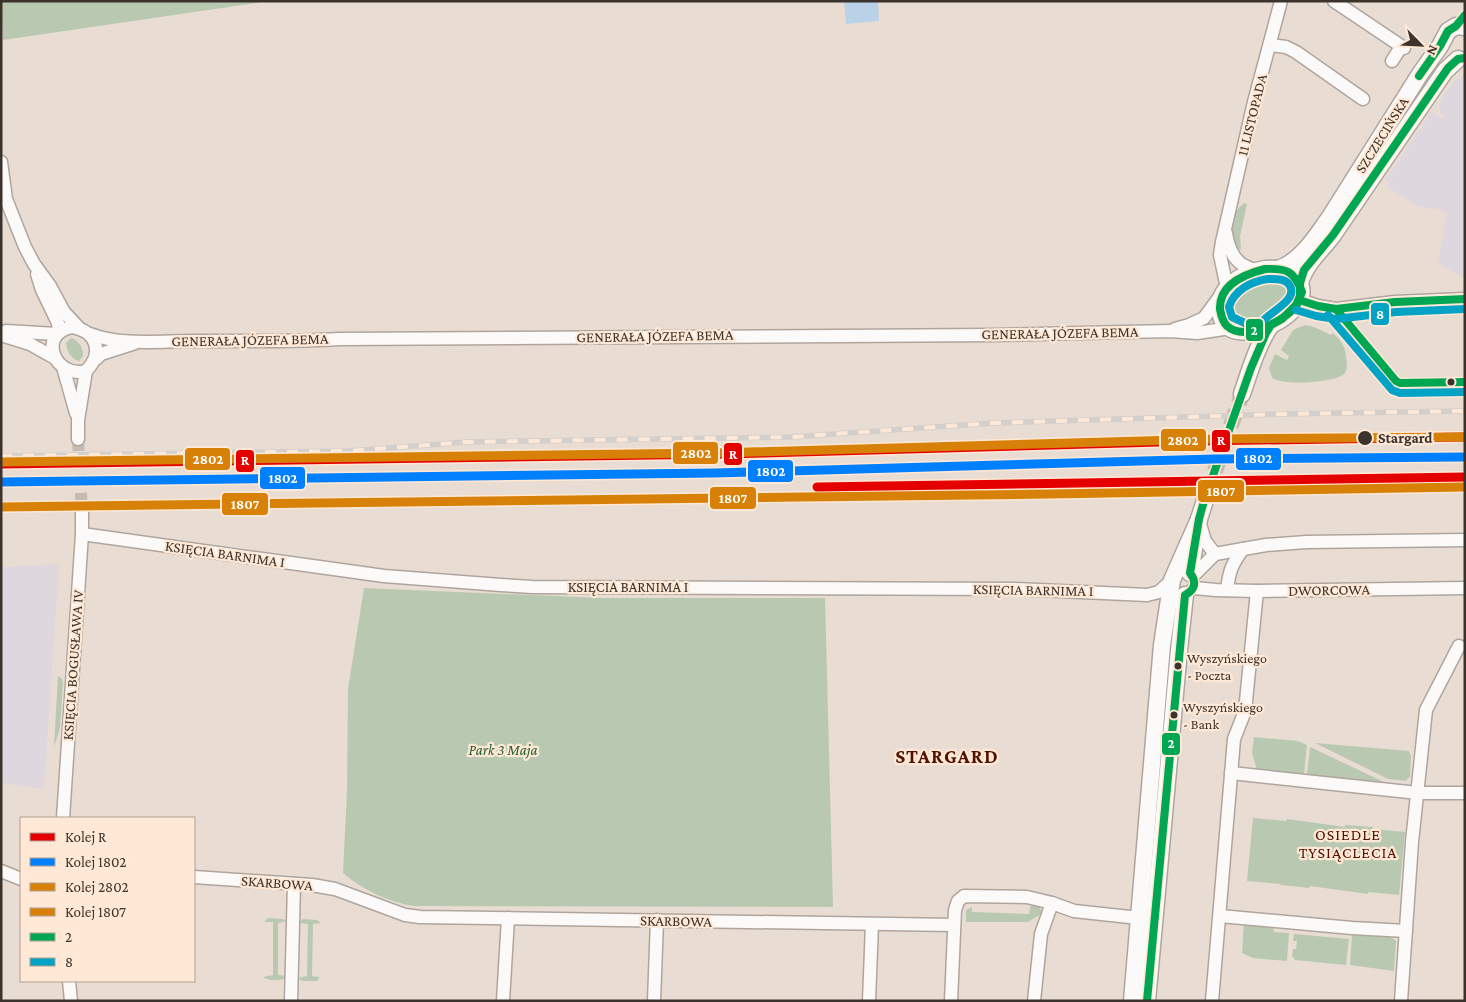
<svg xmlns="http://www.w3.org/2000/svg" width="1466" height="1002" font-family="'Crimson Pro',serif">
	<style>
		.commercial { fill: #dfd7de }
		.green { fill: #b9c9b1 }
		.water { fill: #b9d2e8 }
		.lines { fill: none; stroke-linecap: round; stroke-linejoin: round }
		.minor-tunnel { stroke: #c6bab1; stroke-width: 12; stroke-dasharray: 12 6; stroke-linecap: butt }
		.major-tunnel { stroke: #c6bab1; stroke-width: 16; stroke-dasharray: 16 8; stroke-linecap: butt }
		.minor-casing { stroke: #afa59e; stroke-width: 15 }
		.major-casing { stroke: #afa59e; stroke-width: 19 }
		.minor { stroke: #fcfaf8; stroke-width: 12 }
		.major { stroke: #fcfaf8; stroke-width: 16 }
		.rail-casing { stroke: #d3cfcc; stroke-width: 5.5 }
		.rail { stroke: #ffe9d6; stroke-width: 4; stroke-dasharray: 11; stroke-linecap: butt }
		.bus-1-casing { stroke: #ffe9d6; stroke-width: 11 }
		.bus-2-casing { stroke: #ffe9d6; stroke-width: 11 }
		.bus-1 { stroke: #00a651; stroke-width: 8 }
		.bus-2 { stroke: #03a3c6; stroke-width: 8 }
		.rail-1-casing { stroke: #ffe9d6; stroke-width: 12 }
		.rail-2-casing { stroke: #ffe9d6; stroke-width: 12 }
		.rail-3-casing { stroke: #ffe9d6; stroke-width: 12 }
		.rail-4-casing { stroke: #ffe9d6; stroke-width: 12 }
		.rail-1 { stroke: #e50000; stroke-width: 9 }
		.rail-2 { stroke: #0080ff; stroke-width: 9 }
		.rail-3 { stroke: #d88109; stroke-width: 9 }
		.rail-4 { stroke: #d88109; stroke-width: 9 }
		.bus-dot { fill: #3c332c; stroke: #ffe9d6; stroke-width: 2 }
		.labels { text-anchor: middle; stroke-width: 4.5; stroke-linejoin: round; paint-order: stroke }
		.bus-label { font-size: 14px; fill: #3c332c; stroke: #ffe9d6; text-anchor: start }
		.street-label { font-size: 15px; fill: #3c332c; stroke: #ffe9d6 }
		.stop-label { font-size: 15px; font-weight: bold; fill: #3c332c; stroke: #ffe9d6; text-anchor: start }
		.park-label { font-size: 15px; font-style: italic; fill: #276132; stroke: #ffe9d6 }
		.neighbourhood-label { font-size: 16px; letter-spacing: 1px; fill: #531102; stroke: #ffe9d6 }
		.district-label { font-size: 20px; font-weight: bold; letter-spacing: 1px; fill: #531102; stroke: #ffe9d6 }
		.line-badge { stroke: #ffe9d6; stroke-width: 2 }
		.badge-label { font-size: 14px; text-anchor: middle; font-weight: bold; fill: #fff }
	</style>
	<rect width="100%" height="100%" fill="#e9dcd2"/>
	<!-- commercial -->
	<g class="commercial">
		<polygon points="1465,73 1465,279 1438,263 1447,213 1437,209 1419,207 1386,186 1389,181 1385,181 1427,119 1427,116 1431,111 1442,119 1445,117 1440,111 1439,105 1443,96 1454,82"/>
		<polygon points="59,564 44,789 1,783 1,567"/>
	</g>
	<!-- green -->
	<g class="green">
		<polygon points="1,1 262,1 262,2 3,40"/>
		<path d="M1244 203 1247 204 1240 236 1241 249 1235 252C1233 242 1230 218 1238 209 1240 206 1242 205 1244 203Z"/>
		<path d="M1266 279C1278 278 1291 279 1293 293 1289 311 1252 332 1235 321 1232 319 1229 316 1228 312 1224 292 1252 282 1266 279Z"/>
		<path d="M1305 325 1314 327 1331 335 1332 333C1340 338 1345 346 1346 356 1347 361 1348 370 1344 374 1334 383 1283 386 1272 378L1269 368 1275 354 1287 360 1289 356 1281 350 1293 330Z"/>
		<path d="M71 338C79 341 83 347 83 356L79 361C71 359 67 351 66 343Z"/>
		<path d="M364 588 602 598H825L833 907 414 906C388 902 363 890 343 873L347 791 348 689Z"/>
		<polygon points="58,676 62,679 63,683 60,728 54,747"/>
		<polygon points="1254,737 1298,741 1307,745 1304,774 1257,770 1252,753"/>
		<polygon points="1315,743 1409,751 1411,756 1410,777 1405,781 1388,779"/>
		<polygon points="1310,747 1382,781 1383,782 1307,775"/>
		<polygon points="1253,818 1286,821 1287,819 1345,827 1345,825 1373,827 1373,829 1405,832 1399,895 1368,892 1368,894 1310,886 1309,888 1281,885 1280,884 1247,881"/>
		<polygon points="1033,905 1039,907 1043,913 1028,922 966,922 966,910 972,907 972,912 1029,914 1030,907"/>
		<path d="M268 918 282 919 287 921 278 923V975L286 976V978C280 981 268 981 263 977L273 975V922H264Z"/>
		<polygon points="303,919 317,920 321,923 313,924 312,976 320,977 317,981 302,981 298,978 307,976 308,924 299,923"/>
		<polygon points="1244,922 1272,924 1274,932 1289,933 1287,961 1253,958 1242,953"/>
		<polygon points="1294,934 1349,939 1346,965 1295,960 1292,956 1293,949 1296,949 1297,941 1293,941"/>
		<polygon points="1368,934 1389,936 1396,941 1394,971 1350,965 1352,935 1367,936"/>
	</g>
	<!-- water -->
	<polygon class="water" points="844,1 878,1 879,21 846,24"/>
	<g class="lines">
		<!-- minor-tunnel -->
		<polyline class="minor-tunnel" points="78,439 82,512"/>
		<!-- major-tunnel -->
		<polyline class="major-tunnel" points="1207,494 1242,394"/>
		<!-- minor casing -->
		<g class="minor-casing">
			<g id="minor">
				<polyline points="1334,1 1404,48"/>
				<polyline points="1270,45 1286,47 1296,52 1363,99"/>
				<polyline points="1392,61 1401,47"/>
				<polyline points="1,162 6,199 25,247 34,264 50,286 64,312 80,329"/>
				<path d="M1226 233C1229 252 1236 266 1256 270"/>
				<polyline points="37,274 42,290 58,323 59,332"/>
				<polyline points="1227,288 1220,255 1222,242 1254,102 1281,1"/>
				<polyline points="1299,300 1318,306 1336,309 1395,302 1465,299"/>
				<path d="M72 327C97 331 104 353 86 371 54 379 37 333 72 327Z"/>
				<polyline points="1175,329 1189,325 1204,318 1221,295"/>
				<polyline points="6,331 56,334"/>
				<path d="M90 334C121 346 160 341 193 341 241 341 290 342 339 339L994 335 1170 331 1197 333 1230 328"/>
				<polyline points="1,335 30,344 55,358"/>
				<polyline points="96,359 101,354 135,343"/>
				<polyline points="63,367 76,413"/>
				<polyline points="78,439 78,420 86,371"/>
				<polyline points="1200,524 1205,541 1215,554"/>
				<polyline points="82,534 384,576 501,585 532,587 1014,589 1147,595 1159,592 1172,580"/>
				<polyline points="1193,576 1215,554 1266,545 1306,542 1465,540"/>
				<polyline points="1194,588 1216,590 1257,591 1465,588"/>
				<path d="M1227 590C1229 571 1232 564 1243 549"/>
				<polyline points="1231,773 1418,793 1465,793"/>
				<polyline points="63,818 82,534 82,512"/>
				<polyline points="1,871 21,879"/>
				<polyline points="194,877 312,885 335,889 405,915 420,917 954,925"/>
				<polyline points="1220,916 1352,928 1406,931"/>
				<polyline points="69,981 71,1001"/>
				<polyline points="291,1001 294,884"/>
				<polyline points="503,1001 508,918"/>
				<polyline points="654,1001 657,920"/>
				<polyline points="869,1001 872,924"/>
				<polyline points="951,1001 955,910 958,901 964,896 1027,897 1052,903 1074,911 1139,918"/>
				<polyline points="1034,1001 1041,934 1052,903"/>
				<polyline points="1212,1001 1234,739 1245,711 1257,591"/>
				<polyline points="1401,1001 1412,842 1426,710 1459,646"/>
			</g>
		</g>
		<!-- major casing -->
		<g class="major-casing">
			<g id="major">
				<path d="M1265 269C1276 268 1290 269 1297 279 1323 312 1230 355 1221 316 1214 288 1242 273 1265 269Z"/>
				<path d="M1278 269C1301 262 1317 235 1330 217L1420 74 1440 46 1448 31 1456 26 1465 27"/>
				<path d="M1300 283C1305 264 1321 251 1333 235L1445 71 1458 59"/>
				<path d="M1242 394C1249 373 1258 343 1271 325"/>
				<polyline points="1190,573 1199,519 1207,494"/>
				<polyline points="1132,1001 1162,645 1172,580 1199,519"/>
				<polyline points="1147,1001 1179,650 1185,595"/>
			</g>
		</g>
		<!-- minor -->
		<use href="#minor" class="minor"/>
		<!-- major -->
		<use href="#major" class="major"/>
		<!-- rail casing -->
		<g class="rail-casing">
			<polyline id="rail" points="1,456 349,451 467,442 791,437 993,423 1283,414 1465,411"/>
		</g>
		<!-- rail -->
		<use href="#rail" class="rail"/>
		<!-- bus-1 casing -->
		<g class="bus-1-casing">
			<g id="bus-1">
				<polyline points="1419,76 1440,46 1448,31 1456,26 1465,15"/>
				<path d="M1265 269C1287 268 1294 271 1302 292 1300 296 1299 302 1296 306 1284 321 1245 342 1227 326 1223 322 1221 315 1220 309 1219 284 1245 274 1265 269Z"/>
				<polyline points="1299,300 1318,306 1336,309 1395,302 1465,299"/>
				<polyline points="1336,309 1396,381 1400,383 1465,382"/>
				<path d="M1147 1001 1185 595C1195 590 1197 582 1190 573L1199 519 1204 501 1251 368 1266 333 1271 325 1282 319 1296 305 1300 296V283L1304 270 1333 235 1448 68 1458 59 1465 58"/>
			</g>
		</g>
		<!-- bus-2 casing -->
		<g class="bus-2-casing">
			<g id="bus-2">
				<path d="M1268 279C1275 279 1286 278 1290 286 1298 300 1270 312 1263 321 1259 325 1257 330 1255 335L1245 323 1232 317 1229 307C1234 290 1252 281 1268 279Z"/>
				<polyline points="1296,310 1316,316 1336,319 1396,312 1465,309"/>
				<polyline points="1328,315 1392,390 1400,393 1465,392"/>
			</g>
		</g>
		<!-- bus-1 -->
		<use href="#bus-1" class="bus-1"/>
		<!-- bus-2 -->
		<use href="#bus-2" class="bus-2"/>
		<!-- rail-1 casing -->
		<g class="rail-1-casing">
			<g id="rail-1">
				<polyline points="1,464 724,454 1195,441 1465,437"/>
				<polyline points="817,487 1465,477"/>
			</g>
		</g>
		<!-- rail-2 casing -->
		<g class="rail-2-casing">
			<polyline id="rail-2" points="1,482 715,473 1214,459 1465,457"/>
		</g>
		<!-- rail-3 casing -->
		<g class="rail-3-casing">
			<polyline id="rail-3" points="1,462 715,453 1214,439 1465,437"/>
		</g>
		<!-- rail-4 casing -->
		<g class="rail-4-casing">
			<polyline id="rail-4" points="1,507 1050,494 1465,487"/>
		</g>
		<!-- rail-1 -->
		<use href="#rail-1" class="rail-1"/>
		<!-- rail-2 -->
		<use href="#rail-2" class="rail-2"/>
		<!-- rail-3 -->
		<use href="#rail-3" class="rail-3"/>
		<!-- rail-4 -->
		<use href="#rail-4" class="rail-4"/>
	</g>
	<!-- markers -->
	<g class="bus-dot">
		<circle cx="1451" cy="382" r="4.5"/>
		<circle cx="1365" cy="438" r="8"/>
		<circle cx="1178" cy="666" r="4.5"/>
		<circle cx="1174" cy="715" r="4.5"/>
	</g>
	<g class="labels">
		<!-- bus labels -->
		<g class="bus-label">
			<text x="1187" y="663">Wyszyńskiego<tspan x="1187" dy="17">- Poczta</tspan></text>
			<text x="1183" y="712">Wyszyńskiego<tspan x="1183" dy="17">- Bank</tspan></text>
		</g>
		<!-- street labels -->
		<g class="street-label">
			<text transform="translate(1252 115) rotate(-76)" y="5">11 LISTOPADA</text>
			<text transform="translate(1382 135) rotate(-58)" y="5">SZCZECIŃSKA</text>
			<text transform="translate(1060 333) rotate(-1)" y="5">GENERAŁA JÓZEFA BEMA</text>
			<text transform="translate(655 336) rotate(-1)" y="5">GENERAŁA JÓZEFA BEMA</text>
			<text transform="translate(250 340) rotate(-1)" y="5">GENERAŁA JÓZEFA BEMA</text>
			<text transform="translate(225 554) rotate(8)" y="5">KSIĘCIA BARNIMA I</text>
			<text x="628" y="592">KSIĘCIA BARNIMA I</text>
			<text transform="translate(1033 590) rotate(1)" y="5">KSIĘCIA BARNIMA I</text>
			<text transform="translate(1329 590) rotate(-1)" y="5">DWORCOWA</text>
			<text transform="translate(73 665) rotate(-86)" y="5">KSIĘCIA BOGUSŁAWA IV</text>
			<text transform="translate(277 883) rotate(4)" y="5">SKARBOWA</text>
			<text transform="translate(676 921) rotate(1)" y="5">SKARBOWA</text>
		</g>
		<!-- stop labels -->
		<g class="stop-label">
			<text x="1378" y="443">Stargard</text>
		</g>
		<!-- park labels -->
		<g class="park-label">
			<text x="503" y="755">Park 3 Maja</text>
		</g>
		<!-- neighbourhood labels -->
		<g class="neighbourhood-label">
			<text x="1348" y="840">OSIEDLE<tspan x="1348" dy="18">TYSIĄCLECIA</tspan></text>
		</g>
		<!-- district labels -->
		<g class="district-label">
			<text x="947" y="763">STARGARD</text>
		</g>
	</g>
	<g class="line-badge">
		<rect x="1370" y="302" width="20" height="24" rx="5" fill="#03a3c6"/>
		<rect x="1245" y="318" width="19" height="24" rx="5" fill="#00a651"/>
		<rect x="1160" y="428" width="47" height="24" rx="5" fill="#d88109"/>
		<rect x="1211" y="429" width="20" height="24" rx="5" fill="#e50000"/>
		<rect x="672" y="441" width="47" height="24" rx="5" fill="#d88109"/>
		<rect x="723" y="442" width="20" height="24" rx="5" fill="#e50000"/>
		<rect x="1235" y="447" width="47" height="24" rx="5" fill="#0080ff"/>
		<rect x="184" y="447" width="47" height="24" rx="5" fill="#d88109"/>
		<rect x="235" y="449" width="20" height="24" rx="5" fill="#e50000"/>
		<rect x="747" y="459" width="47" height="24" rx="5" fill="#0080ff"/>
		<rect x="259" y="466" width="47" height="24" rx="5" fill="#0080ff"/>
		<rect x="1197" y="479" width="48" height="24" rx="5" fill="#d88109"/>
		<rect x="709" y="486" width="48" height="24" rx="5" fill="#d88109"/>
		<rect x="221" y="492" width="48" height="24" rx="5" fill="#d88109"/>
		<rect x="1161" y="732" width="20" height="24" rx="5" fill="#00a651"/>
	</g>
	<g class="badge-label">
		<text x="1380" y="319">8</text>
		<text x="1254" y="335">2</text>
		<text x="1183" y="445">2802</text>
		<text x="1221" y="445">R</text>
		<text x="696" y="458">2802</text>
		<text x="733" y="459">R</text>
		<text x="1258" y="463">1802</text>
		<text x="208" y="464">2802</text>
		<text x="245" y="465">R</text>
		<text x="771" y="476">1802</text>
		<text x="283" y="483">1802</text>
		<text x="1221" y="496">1807</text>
		<text x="733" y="503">1807</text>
		<text x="245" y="509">1807</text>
		<text x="1171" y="748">2</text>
	</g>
	<!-- border -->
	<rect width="1466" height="1002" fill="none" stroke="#3c332c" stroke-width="5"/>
	<!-- legend -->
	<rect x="20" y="817" width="175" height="165" fill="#ffe9d6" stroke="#b1a092"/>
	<rect x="30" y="833" width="25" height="8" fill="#e50000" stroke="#b1a092"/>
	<text x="65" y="842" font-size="15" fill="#3c332c">Kolej R</text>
	<rect x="30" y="858" width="25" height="8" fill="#0080ff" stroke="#b1a092"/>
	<text x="65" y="867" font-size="15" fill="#3c332c">Kolej 1802</text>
	<rect x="30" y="883" width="25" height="8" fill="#d88109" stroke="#b1a092"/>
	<text x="65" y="892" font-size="15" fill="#3c332c">Kolej 2802</text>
	<rect x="30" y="908" width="25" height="8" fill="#d88109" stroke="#b1a092"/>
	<text x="65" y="917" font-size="15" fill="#3c332c">Kolej 1807</text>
	<rect x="30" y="933" width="25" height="8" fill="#00a651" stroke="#b1a092"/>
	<text x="65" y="942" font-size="15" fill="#3c332c">2</text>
	<rect x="30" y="958" width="25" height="8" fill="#03a3c6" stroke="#b1a092"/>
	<text x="65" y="967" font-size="15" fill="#3c332c">8</text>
	<!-- north arrow -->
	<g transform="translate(1421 45) rotate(114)" stroke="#ffe9d6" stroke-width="4" paint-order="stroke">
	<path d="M0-4L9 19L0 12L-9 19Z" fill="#3c332c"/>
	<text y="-8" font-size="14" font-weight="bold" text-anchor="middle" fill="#3c332c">N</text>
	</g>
</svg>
